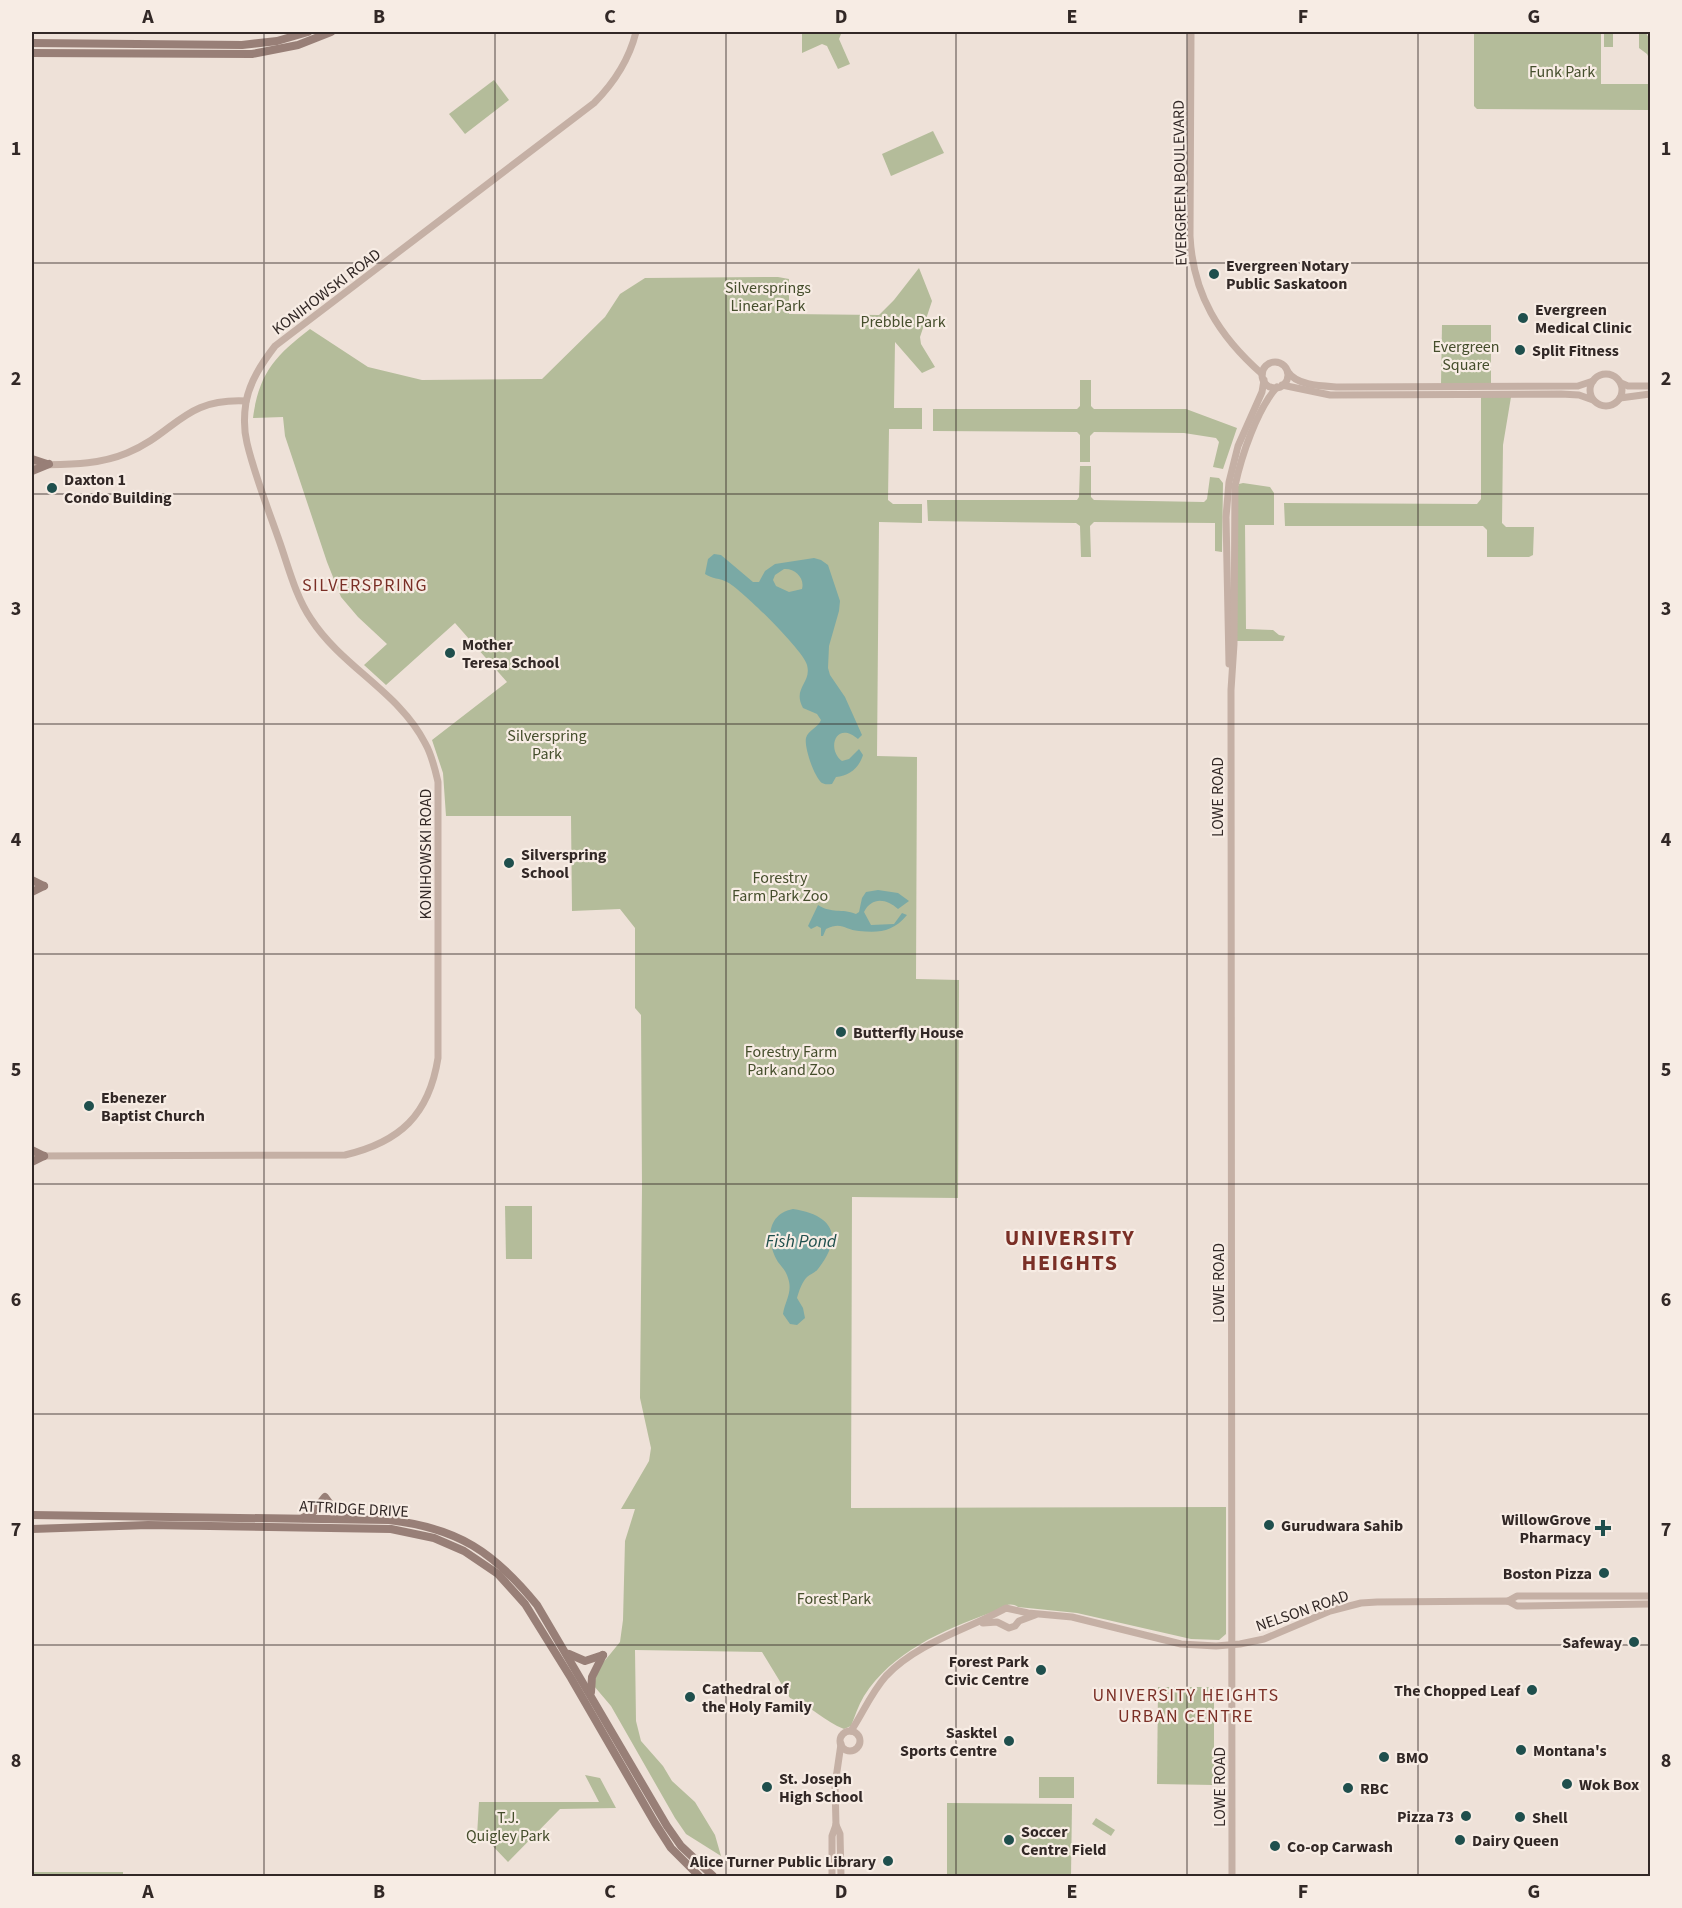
<svg xmlns="http://www.w3.org/2000/svg" width="1682" height="1908" font-family="'Source Sans 3',sans-serif">
	<style>
		.green { fill: #b4bc9a }
		.water { fill: #7aa9a5; fill-rule: evenodd }
		.lines { fill: none; stroke-linecap: round; stroke-linejoin: round }
		.tertiary { stroke: #c5b0a5; stroke-width: 7 }
		.secondary { stroke: #987f77; stroke-width: 8 }
		.grid { fill: none; stroke: #322826; stroke-width: 1.5; stroke-opacity: 0.55 }
		.poi-dot { fill: #1f4f4d; stroke: #f7ece4; stroke-width: 2 }
		.labels { text-anchor: middle; stroke-width: 4.5; stroke-linejoin: round; paint-order: stroke }
		.park-label { font-size: 16px; fill: #454e2c; stroke: #f7ece4 }
		.street-label { font-size: 16px; fill: #322826; stroke: #f7ece4 }
		.poi-label { font-size: 16px; font-weight: bold; fill: #322826; stroke: #f7ece4; text-anchor: start }
		.neighbourhood-label { font-size: 18px; letter-spacing: 1.5px; fill: #7a2f26; stroke: #f7ece4 }
		.water-label { font-size: 18px; font-style: italic; fill: #1f4f4d; stroke: #f7ece4 }
		.district-label { font-size: 22px; font-weight: bold; letter-spacing: 1.5px; fill: #7a2f26; stroke: #f7ece4 }
		.neatline { fill: none; stroke: #322826; stroke-width: 2 }
		.grid-label { font-size: 20px; text-anchor: middle; font-weight: bold; fill: #322826 }
	</style>
	<rect width="100%" height="100%" fill="#eee1d8"/>
	<!-- green -->
	<g class="green">
		<polygon points="802,32 847,32 841,34 839,39 850,64 838,69 827,46 822,44 802,53"/>
		<polygon points="1474,32 1601,32 1601,84 1650,84 1650,110 1477,109 1474,106"/>
		<rect x="1604" y="32" width="9" height="15"/>
		<polygon points="1639,33 1646,33 1650,40 1650,60 1647,54 1639,48"/>
		<polygon points="494,80 509,100 465,134 449,114"/>
		<polygon points="933,131 944,153 891,176 882,154"/>
		<path d="M919 268 932 301 920 337 921 344 935 367 922 373 895 342 894 408H922V429H889L888 500 893 504H922V523L879 522 877 756 917 757 916 979 959 980 958 1198 852 1197 851 1508 1226 1507V1634L1219 1640 1191 1639 1077 1613 1018 1607C1008 1600 1000 1610 990 1613 943 1630 892 1652 864 1696 858 1706 855 1716 851 1726L844 1729C825 1722 812 1706 790 1698L762 1652 635 1650 636 1721 641 1741 663 1766 672 1781 695 1802 715 1835 721 1856 686 1834 675 1818 611 1706 594 1686 598 1669 620 1642 623 1620 625 1541 635 1509H621L649 1461 651 1448 640 1398 642 1187 641 1015 635 1008V928L620 909 572 911 571 816H446L443 773 432 740 507 682 455 623 386 685 364 665 387 644 358 617 341 597 327 562 285 436 283 417 253 418C259 373 275 356 310 329L368 367 422 380 542 379 605 317 620 294 645 278 778 277 789 279V314L879 315 894 300Z"/>
		<polygon points="1442,325 1491,325 1491,384 1441,384"/>
		<polygon points="1080,380 1091,380 1091,406 1094,409 1186,409 1237,428 1223,469 1213,467 1219,442 1216,438 1184,433 1094,432 1090,436 1090,462 1080,462 1080,435 1077,432 933,431 933,409 1077,409 1080,406"/>
		<polygon points="1481,397 1511,397 1503,445 1502,523 1506,527 1534,527 1533,555 1529,557 1487,557 1487,530 1483,526 1285,526 1284,503 1477,504 1481,499"/>
		<polygon points="1080,466 1091,466 1091,497 1094,500 1204,502 1207,499 1210,477 1219,478 1223,483 1222,552 1215,551 1215,523 1094,522 1090,526 1091,557 1081,557 1080,526 1076,523 928,521 927,500 1077,500 1079,497"/>
		<polygon points="1243,483 1270,487 1274,493 1274,525 1245,525 1246,629 1273,630 1279,635 1285,636 1283,641 1237,641 1237,489 1239,484"/>
		<polygon points="505,1206 532,1206 532,1259 506,1259"/>
		<polygon points="1158,1687 1214,1687 1214,1785 1157,1784"/>
		<polygon points="585,1775 600,1778 616,1808 560,1809 508,1862 487,1840 477,1836 479,1802 599,1802"/>
		<rect x="1039" y="1777" width="35" height="21"/>
		<polygon points="947,1803 1072,1804 1071,1876 947,1876"/>
		<polygon points="1096,1818 1115,1830 1111,1836 1092,1824"/>
		<rect x="32" y="1872" width="91" height="4"/>
	</g>
	<!-- water -->
	<g class="water">
		<path d="M714 554 721 555 753 582H759L765 571 775 564 814 558 821 560 828 565 840 601 839 611 829 646 828 668 830 675 845 697 862 735 858 739C836 720 826 749 842 761L849 759 859 749 863 755C859 768 849 776 836 777L832 784C828 784 826 785 822 783 814 777 804 747 806 738 808 730 818 728 821 720L817 714 803 708C792 688 812 683 807 665 804 651 741 589 727 582 720 578 712 579 705 574L708 559ZM784 569C795 568 805 578 802 589L789 592 776 586 773 580 775 575Z"/>
		<path d="M878 890 898 893 909 901 898 909C887 899 872 896 864 912L871 925 894 924 902 913 907 915C893 932 879 933 859 931 845 930 842 921 826 929L823 936H821V928L817 926 811 929 808 926 818 905C832 914 841 908 856 914L859 912 862 898 866 892Z"/>
		<path d="M793 1209C833 1215 844 1236 818 1269 815 1273 810 1274 807 1277 802 1282 799 1291 797 1298L803 1308 805 1318 797 1325 790 1324 783 1314C785 1301 793 1292 788 1278 786 1271 782 1267 778 1262 766 1242 766 1214 793 1209Z"/>
	</g>
	<g class="lines">
		<!-- tertiary -->
		<g class="tertiary">
			<path d="M1191 32 1190 236C1193 295 1219 336 1262 374"/>
			<circle cx="1275" cy="375" r="13"/>
			<path d="M1288 372C1297 386 1323 386 1338 387L1578 386 1593 381"/>
			<circle cx="1606" cy="390" r="16"/>
			<polyline points="1621,383 1628,386 1650,386"/>
			<polyline points="1282,385 1330,395 1561,394 1579,395 1593,400"/>
			<polyline points="1620,398 1650,394"/>
			<path d="M32 465C64 464 96 466 127 453 177 432 183 398 246 401"/>
			<polyline points="1229,664 1226,517 1229,482 1238,446 1262,392 1264,380"/>
			<path d="M32 1156 345 1155C400 1142 429 1115 438 1058V782C435 769 432 755 425 743 399 692 342 667 311 619 296 597 289 569 280 543 269 511 255 477 247 443 244 431 244 415 246 402 250 381 262 363 275 346L594 103C614 83 629 60 636 32"/>
			<polyline points="1508,1601 1517,1596 1650,1596"/>
			<polyline points="983,1623 997,1622 1009,1628 1015,1626 1019,1621 1035,1615"/>
			<path d="M851 1731C863 1713 871 1693 886 1676 918 1642 967 1630 1006 1608L1028 1613 1072 1617 1181 1644 1216 1646 1240 1644 1264 1639 1330 1611 1361 1603 1377 1602 1508 1601 1517 1606H1522L1650 1604"/>
			<circle cx="850" cy="1741" r="10"/>
			<polyline points="836,1825 840,1834 841,1876"/>
			<polyline points="832,1876 832,1836 836,1825 835,1785 841,1744"/>
			<path d="M1232 1876 1231 690 1234 644 1235 486C1241 457 1257 409 1277 387"/>
		</g>
		<!-- secondary -->
		<g class="secondary">
			<polyline points="32,43 242,45 277,41 308,32"/>
			<polyline points="32,53 252,54 298,45 331,32"/>
			<polyline points="32,459 47,464"/>
			<polyline points="32,471 49,464"/>
			<polyline points="32,880 44,886"/>
			<polyline points="32,892 44,886"/>
			<polyline points="32,1150 44,1156"/>
			<polyline points="32,1162 44,1156"/>
			<path d="M32 1515 389 1520C458 1528 494 1552 537 1605L667 1826 681 1846 713 1876"/>
			<polyline points="303,1518 313,1512 325,1497 336,1512 347,1518"/>
			<polyline points="32,1529 148,1525 391,1529 434,1538 464,1551 498,1574 525,1604 571,1678 655,1823 671,1848 699,1876"/>
			<polyline points="569,1654 585,1661 603,1655"/>
			<polyline points="591,1692 592,1677 603,1655"/>
		</g>
	</g>
	<!-- grid -->
	<path class="grid" d="M264 32V1876M495 32V1876M726 32V1876M956 32V1876M1187 32V1876M1418 32V1876M32 263H1650M32 494H1650M32 724H1650M32 954H1650M32 1184H1650M32 1414H1650M32 1645H1650"/>
	<!-- markers -->
	<g class="poi-dot">
		<circle cx="1214" cy="274" r="6"/>
		<circle cx="1523" cy="318" r="6"/>
		<circle cx="1520" cy="350" r="6"/>
		<circle cx="52" cy="488" r="6"/>
		<circle cx="450" cy="653" r="6"/>
		<circle cx="509" cy="863" r="6"/>
		<circle cx="841" cy="1032" r="6"/>
		<circle cx="89" cy="1106" r="6"/>
		<circle cx="1269" cy="1525" r="6"/>
		<path d="M1600 1519h6v6h6v6h-6v6h-6v-6h-6v-6h6z"/>
		<circle cx="1604" cy="1573" r="6"/>
		<circle cx="1634" cy="1642" r="6"/>
		<circle cx="1041" cy="1670" r="6"/>
		<circle cx="1532" cy="1690" r="6"/>
		<circle cx="690" cy="1697" r="6"/>
		<circle cx="1009" cy="1741" r="6"/>
		<circle cx="1521" cy="1750" r="6"/>
		<circle cx="1384" cy="1757" r="6"/>
		<circle cx="1567" cy="1784" r="6"/>
		<circle cx="767" cy="1787" r="6"/>
		<circle cx="1348" cy="1788" r="6"/>
		<circle cx="1466" cy="1816" r="6"/>
		<circle cx="1520" cy="1817" r="6"/>
		<circle cx="1009" cy="1840" r="6"/>
		<circle cx="1460" cy="1840" r="6"/>
		<circle cx="1275" cy="1846" r="6"/>
		<circle cx="888" cy="1861" r="6"/>
	</g>
	<g class="labels">
		<!-- park labels -->
		<g class="park-label">
			<text x="1562" y="77">Funk Park</text>
			<text x="768" y="293">Silversprings<tspan x="768" dy="18">Linear Park</tspan></text>
			<text x="903" y="327">Prebble Park</text>
			<text x="1466" y="352">Evergreen<tspan x="1466" dy="18">Square</tspan></text>
			<text x="547" y="741">Silverspring<tspan x="547" dy="18">Park</tspan></text>
			<text x="780" y="883">Forestry<tspan x="780" dy="18">Farm Park Zoo</tspan></text>
			<text x="791" y="1057">Forestry Farm<tspan x="791" dy="18">Park and Zoo</tspan></text>
			<text x="834" y="1604">Forest Park</text>
			<text x="508" y="1823">T.J.<tspan x="508" dy="18">Quigley Park</tspan></text>
		</g>
		<!-- street labels -->
		<g class="street-label">
			<text transform="translate(1179 183) rotate(-91)" y="6">EVERGREEN BOULEVARD</text>
			<text transform="translate(326 291) rotate(-37)" y="6">KONIHOWSKI ROAD</text>
			<text transform="translate(1217 797) rotate(-90)" y="6">LOWE ROAD</text>
			<text transform="translate(425 854) rotate(-90)" y="6">KONIHOWSKI ROAD</text>
			<text transform="translate(1218 1283) rotate(-90)" y="6">LOWE ROAD</text>
			<text transform="translate(354 1508) rotate(3)" y="6">ATTRIDGE DRIVE</text>
			<text transform="translate(1302 1610) rotate(-19)" y="6">NELSON ROAD</text>
			<text transform="translate(1219 1787) rotate(-90)" y="6">LOWE ROAD</text>
		</g>
		<!-- poi labels -->
		<g class="poi-label">
			<text x="1226" y="271">Evergreen Notary<tspan x="1226" dy="18">Public Saskatoon</tspan></text>
			<text x="1535" y="315">Evergreen<tspan x="1535" dy="18">Medical Clinic</tspan></text>
			<text x="1532" y="356">Split Fitness</text>
			<text x="64" y="485">Daxton 1<tspan x="64" dy="18">Condo Building</tspan></text>
			<text x="462" y="650">Mother<tspan x="462" dy="18">Teresa School</tspan></text>
			<text x="521" y="860">Silverspring<tspan x="521" dy="18">School</tspan></text>
			<text x="853" y="1038">Butterfly House</text>
			<text x="101" y="1103">Ebenezer<tspan x="101" dy="18">Baptist Church</tspan></text>
			<text x="1591" y="1525" text-anchor="end">WillowGrove<tspan x="1591" dy="18">Pharmacy</tspan></text>
			<text x="1281" y="1531">Gurudwara Sahib</text>
			<text x="1592" y="1579" text-anchor="end">Boston Pizza</text>
			<text x="1622" y="1648" text-anchor="end">Safeway</text>
			<text x="1029" y="1667" text-anchor="end">Forest Park<tspan x="1029" dy="18">Civic Centre</tspan></text>
			<text x="702" y="1694">Cathedral of<tspan x="702" dy="18">the Holy Family</tspan></text>
			<text x="1520" y="1696" text-anchor="end">The Chopped Leaf</text>
			<text x="997" y="1738" text-anchor="end">Sasktel<tspan x="997" dy="18">Sports Centre</tspan></text>
			<text x="1533" y="1756">Montana's</text>
			<text x="1396" y="1763">BMO</text>
			<text x="779" y="1784">St. Joseph<tspan x="779" dy="18">High School</tspan></text>
			<text x="1579" y="1790">Wok Box</text>
			<text x="1360" y="1794">RBC</text>
			<text x="1454" y="1822" text-anchor="end">Pizza 73</text>
			<text x="1532" y="1823">Shell</text>
			<text x="1021" y="1837">Soccer<tspan x="1021" dy="18">Centre Field</tspan></text>
			<text x="1472" y="1846">Dairy Queen</text>
			<text x="1287" y="1852">Co-op Carwash</text>
			<text x="876" y="1867" text-anchor="end">Alice Turner Public Library</text>
		</g>
		<!-- neighbourhood labels -->
		<g class="neighbourhood-label">
			<text x="365" y="591">SILVERSPRING</text>
			<text x="1186" y="1701">UNIVERSITY HEIGHTS<tspan x="1186" dy="21">URBAN CENTRE</tspan></text>
		</g>
		<!-- water labels -->
		<g class="water-label">
			<text x="801" y="1247">Fish Pond</text>
		</g>
		<!-- district labels -->
		<g class="district-label">
			<text x="1070" y="1245">UNIVERSITY<tspan x="1070" dy="25">HEIGHTS</tspan></text>
		</g>
	</g>
	<!-- border -->
	<rect width="1682" height="1908" fill="none" stroke="#f7ece4" stroke-width="66"/>
	<rect x="33" y="33" width="1616" height="1842" class="neatline"/>
	<g class="grid-label">
		<text x="148" y="23">A</text>
		<text x="379" y="23">B</text>
		<text x="610" y="23">C</text>
		<text x="841" y="23">D</text>
		<text x="1072" y="23">E</text>
		<text x="1303" y="23">F</text>
		<text x="1534" y="23">G</text>
		<text x="16" y="155">1</text>
		<text x="1666" y="155">1</text>
		<text x="16" y="385">2</text>
		<text x="1666" y="385">2</text>
		<text x="16" y="615">3</text>
		<text x="1666" y="615">3</text>
		<text x="16" y="846">4</text>
		<text x="1666" y="846">4</text>
		<text x="16" y="1076">5</text>
		<text x="1666" y="1076">5</text>
		<text x="16" y="1306">6</text>
		<text x="1666" y="1306">6</text>
		<text x="16" y="1536">7</text>
		<text x="1666" y="1536">7</text>
		<text x="16" y="1767">8</text>
		<text x="1666" y="1767">8</text>
		<text x="148" y="1898">A</text>
		<text x="379" y="1898">B</text>
		<text x="610" y="1898">C</text>
		<text x="841" y="1898">D</text>
		<text x="1072" y="1898">E</text>
		<text x="1303" y="1898">F</text>
		<text x="1534" y="1898">G</text>
	</g>
</svg>
